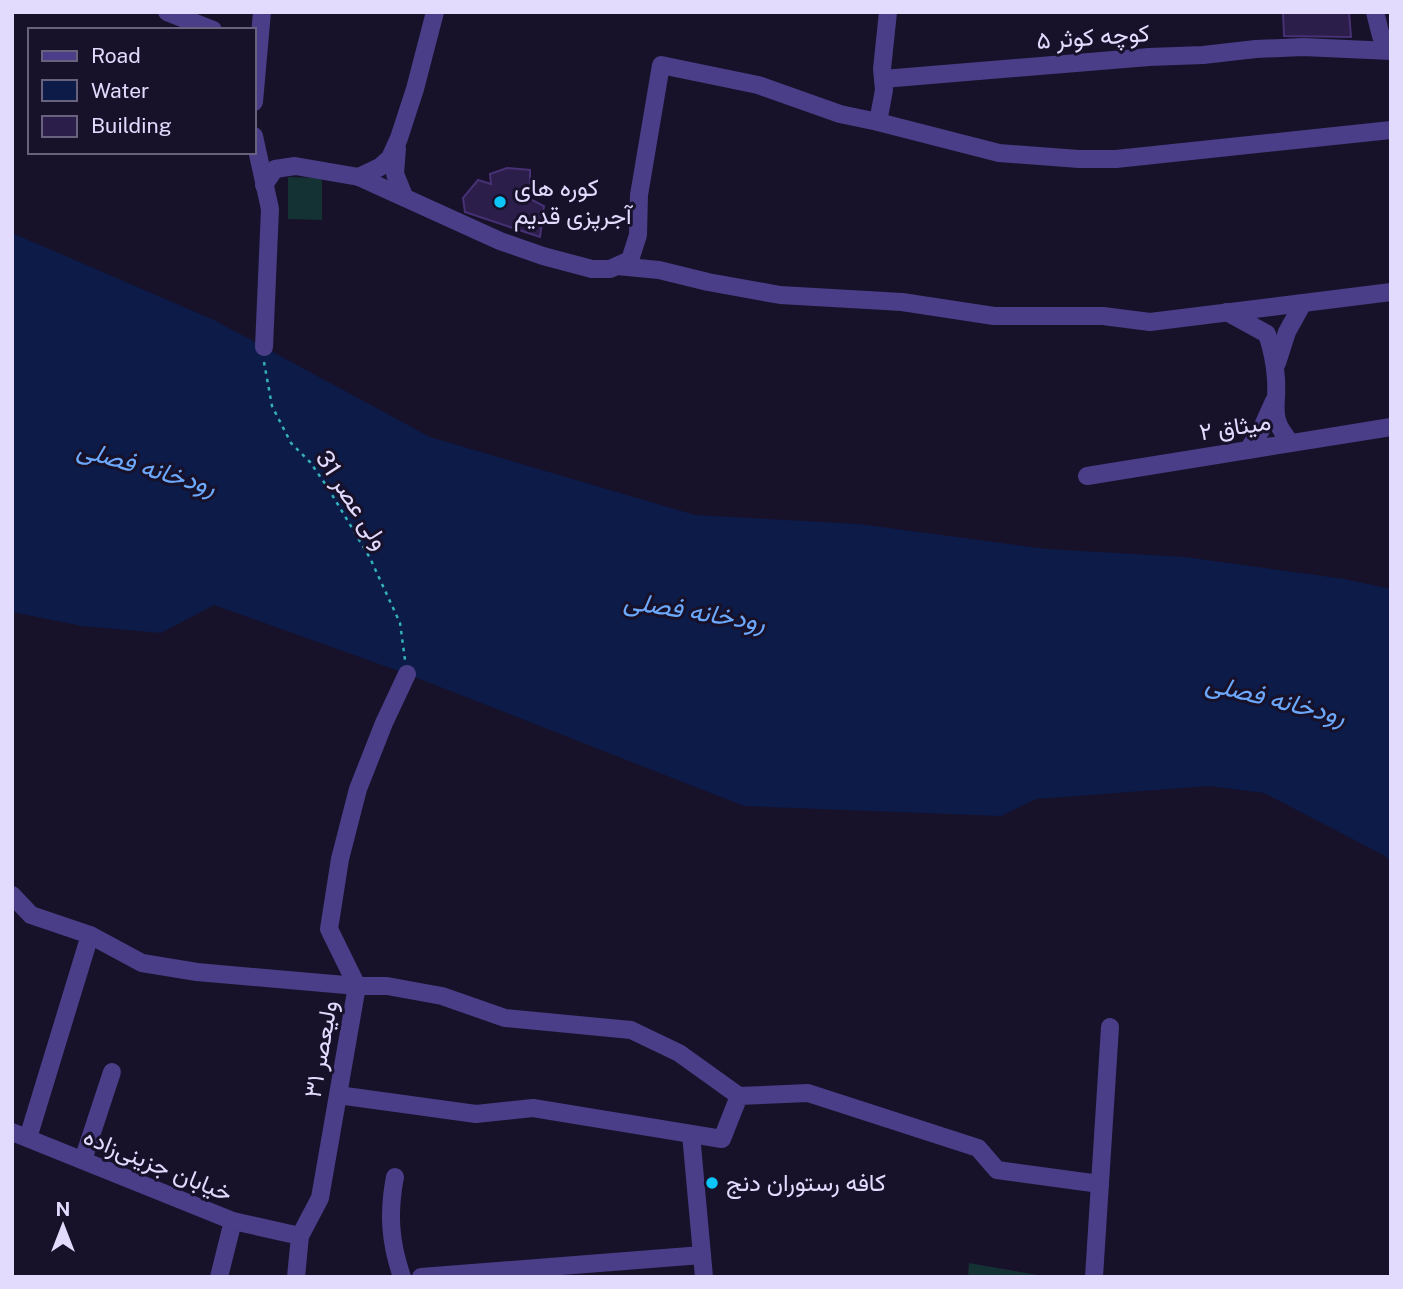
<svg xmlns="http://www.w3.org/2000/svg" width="1403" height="1289" font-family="'Public Sans',Vazirmatn,sans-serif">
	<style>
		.green { fill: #143133 }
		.water { fill: #0c1b48 }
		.building { fill: #2c1e4a; stroke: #463175; stroke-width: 2 }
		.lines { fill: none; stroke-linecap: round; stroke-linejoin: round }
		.path { stroke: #34b1b9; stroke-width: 2.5; stroke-dasharray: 3.5 5; stroke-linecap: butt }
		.minor { stroke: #493e87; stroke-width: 18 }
		.poi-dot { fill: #0cc5f9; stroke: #18112a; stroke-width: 2.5 }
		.labels { text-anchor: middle; stroke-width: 6; stroke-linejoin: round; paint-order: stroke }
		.street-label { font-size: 24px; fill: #e3dbfe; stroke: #18112a }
		.poi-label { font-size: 24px; fill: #e3dbfe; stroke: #18112a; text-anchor: start }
		.water-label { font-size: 26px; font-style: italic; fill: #6ca8fb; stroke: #18112a }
	</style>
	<rect width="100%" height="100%" fill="#18112a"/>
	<!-- green -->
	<g class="green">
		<polygon points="288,177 322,178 322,220 288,219"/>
		<polygon points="969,1263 1049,1277 968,1277"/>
	</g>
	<!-- water -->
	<polygon class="water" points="12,233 214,320 430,437 695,515 859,524 1047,549 1185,557 1345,579 1391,589 1391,862 1385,856 1264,793 1209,786 1036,799 1001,816 744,806 407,674 214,605 161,633 82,626 12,612"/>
	<!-- building -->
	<g class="building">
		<polygon points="1283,12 1349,12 1351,37 1284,36"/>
		<polygon points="507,168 530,170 530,199 544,206 540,237 465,212 463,198 478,180 491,184 490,174"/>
	</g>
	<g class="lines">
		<!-- path -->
		<polyline class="path" points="264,362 272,406 291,443 310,462 328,488 370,558 400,623 405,660"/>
		<!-- minor -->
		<g class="minor">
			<polyline points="167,12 213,30"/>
			<polyline points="888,12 882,69 884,90 878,122 999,153 1079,159 1116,159 1391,130"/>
			<polyline points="1375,12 1381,36 1391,46"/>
			<polyline points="883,79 1149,57 1203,55 1256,49 1303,47 1391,51"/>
			<polyline points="254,102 262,12"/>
			<polyline points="254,136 270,209 264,347"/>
			<polyline points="397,148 395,174 404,196"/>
			<polyline points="359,177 380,167 390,158 399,138 415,89 435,12"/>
			<polyline points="264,185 275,169 295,166 359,177 500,241 543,256 592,269 610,269 630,260 638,235 639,195 661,65 758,85 840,114 878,122"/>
			<polyline points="617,266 659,270 708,282 780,295 902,302 994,316 1103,316 1150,322 1391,292"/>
			<path d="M1227 312 1267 334C1272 349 1275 363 1276 379 1278 410 1268 416 1291 443"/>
			<polyline points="1277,363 1287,332 1303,303"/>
			<polyline points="1248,450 1261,430 1274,401"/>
			<polyline points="1087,476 1391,427"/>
			<polyline points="12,895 31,915 90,935 142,963 197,972 357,986 387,986 442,996 505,1018 631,1030 679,1053 739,1096"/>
			<polyline points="338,1095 476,1114 533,1108 722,1139 739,1096 808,1093 978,1148 997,1170 1100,1184"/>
			<polyline points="12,1132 233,1221 219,1277"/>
			<polyline points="691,1134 704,1277"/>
			<polyline points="28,1138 90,935"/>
			<polyline points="83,1160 112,1072"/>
			<path d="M395 1177C388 1213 390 1242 402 1277"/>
			<polyline points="233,1221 300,1236"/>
			<polyline points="296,1277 300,1236 320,1198 357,986 329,929 340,859 358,789 384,723 407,674"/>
			<polyline points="421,1277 702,1255"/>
			<polyline points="1094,1277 1110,1027"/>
		</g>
	</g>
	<!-- markers -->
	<g class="poi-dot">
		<circle cx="500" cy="202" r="7"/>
		<circle cx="712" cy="1183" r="7"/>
	</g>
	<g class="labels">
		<!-- street labels -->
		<g class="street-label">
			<text transform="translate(1093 37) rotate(-4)" y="8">کوچه کوثر ۵</text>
			<text transform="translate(1235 427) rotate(-9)" y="8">میثاق ۲</text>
			<text transform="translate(352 500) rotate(57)" y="8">ولی عصر 31</text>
			<text transform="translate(321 1049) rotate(-80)" y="8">ولیعصر ۳۱</text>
			<text transform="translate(158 1165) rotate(22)" y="8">خیابان جزینی‌زاده</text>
		</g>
		<!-- poi labels -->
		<g class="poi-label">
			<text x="514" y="196">کوره های<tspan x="514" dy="28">آجرپزی قدیم</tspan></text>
			<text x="726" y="1191">کافه رستوران دنج</text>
		</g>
		<!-- water labels -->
		<g class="water-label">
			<text transform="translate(147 467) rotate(16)" y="9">رودخانه فصلی</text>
			<text transform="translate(695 611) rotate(9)" y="9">رودخانه فصلی</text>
			<text transform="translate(1276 699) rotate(14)" y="9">رودخانه فصلی</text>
		</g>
	</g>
	<!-- border -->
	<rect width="1403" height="1289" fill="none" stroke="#e3dbfe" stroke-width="28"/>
	<!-- legend -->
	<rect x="28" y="28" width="228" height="126" fill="#18112a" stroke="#69627f" stroke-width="2"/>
	<rect x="42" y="51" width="35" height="10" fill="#493e87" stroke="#69627f" stroke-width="2"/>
	<text x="91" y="63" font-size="21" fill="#e3dbfe">Road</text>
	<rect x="42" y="80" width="35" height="21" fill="#0c1b48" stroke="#69627f" stroke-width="2"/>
	<text x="91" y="98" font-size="21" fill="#e3dbfe">Water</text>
	<rect x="42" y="116" width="35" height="21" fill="#2c1e4a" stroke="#69627f" stroke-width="2"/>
	<text x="91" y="133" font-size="21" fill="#e3dbfe">Building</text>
	<!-- north arrow -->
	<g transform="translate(63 1226)" stroke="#18112a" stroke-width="5" paint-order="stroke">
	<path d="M0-5L12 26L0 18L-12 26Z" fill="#e3dbfe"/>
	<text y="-10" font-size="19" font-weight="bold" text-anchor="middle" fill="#e3dbfe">N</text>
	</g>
</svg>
